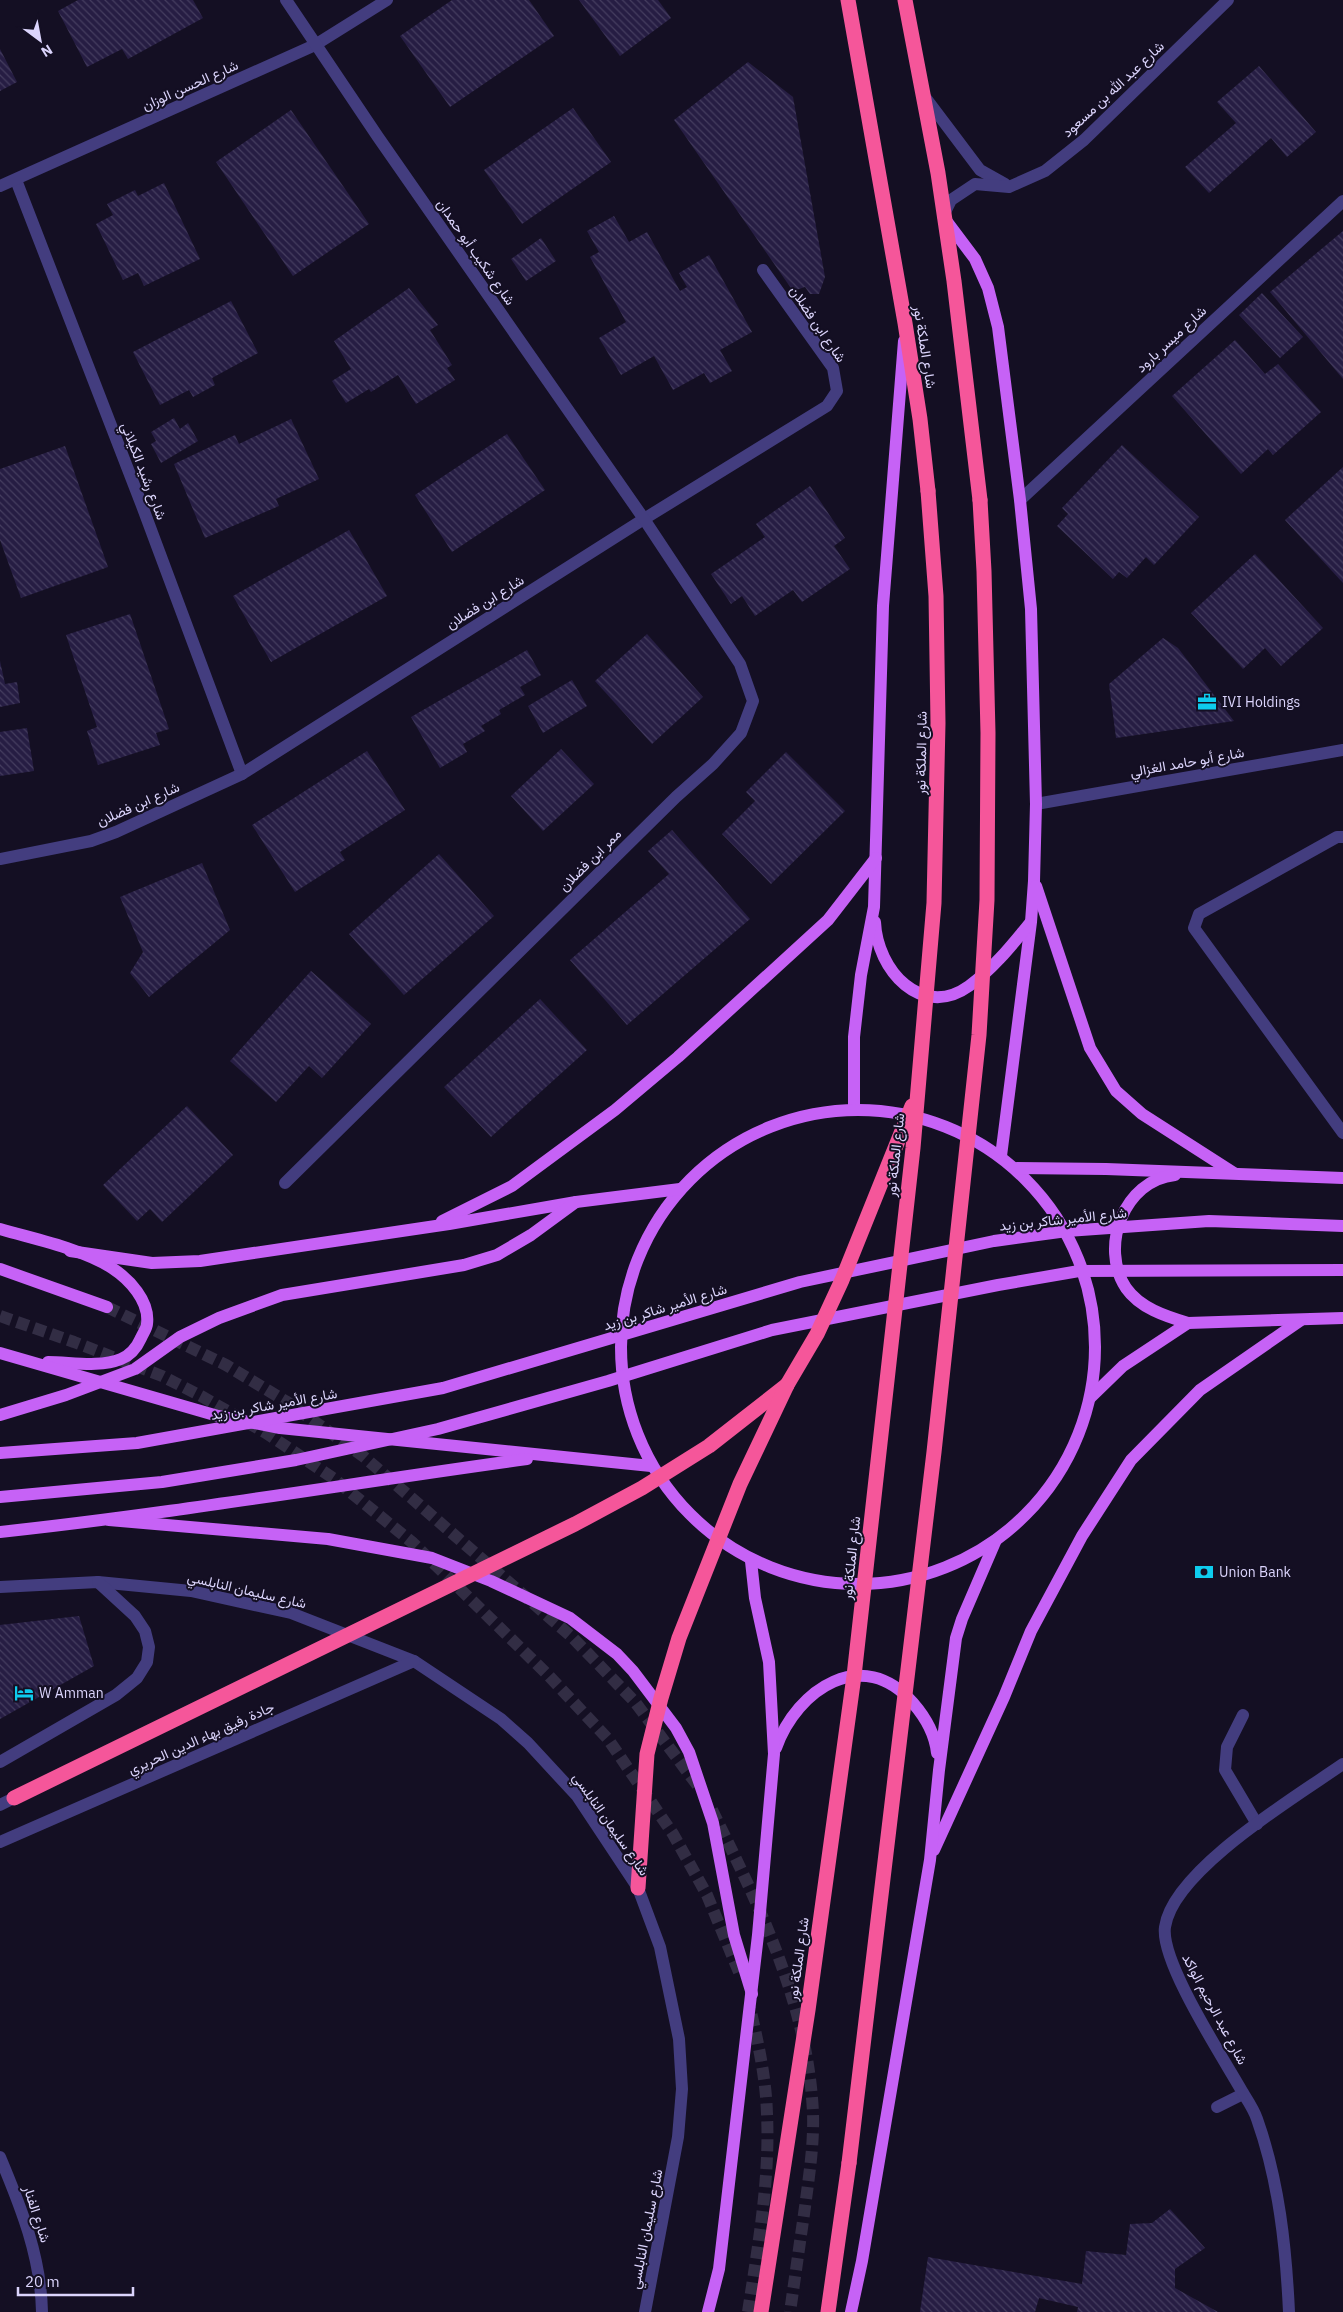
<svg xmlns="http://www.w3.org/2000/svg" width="1343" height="2312" font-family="'IBM Plex Sans',Vazirmatn,sans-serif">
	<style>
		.building { fill: url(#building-back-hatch) }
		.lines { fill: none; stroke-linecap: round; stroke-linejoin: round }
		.major-tunnel { stroke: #322d44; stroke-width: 12; stroke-dasharray: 12 6; stroke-linecap: butt }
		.minor { stroke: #433d7f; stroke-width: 12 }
		.major { stroke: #c662f6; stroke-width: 12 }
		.highway { stroke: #f5569a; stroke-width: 15 }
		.major-bridge { stroke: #c662f6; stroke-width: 12 }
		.highway-bridge { stroke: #f5569a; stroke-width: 15 }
		.labels { text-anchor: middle; stroke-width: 4; stroke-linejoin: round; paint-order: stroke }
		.street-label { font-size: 14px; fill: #dbd4fc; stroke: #140f23 }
		.poi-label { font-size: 14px; fill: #dbd4fc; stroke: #140f23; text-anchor: start }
	</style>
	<defs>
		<pattern id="building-back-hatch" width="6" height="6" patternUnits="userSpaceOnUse" patternTransform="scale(1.25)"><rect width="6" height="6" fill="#261d43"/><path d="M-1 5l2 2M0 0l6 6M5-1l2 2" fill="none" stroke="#453d5f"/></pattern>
	</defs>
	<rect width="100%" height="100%" fill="#140f23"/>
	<!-- building -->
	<g class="building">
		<polygon points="78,0 193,0 203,18 128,59 122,49 87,67 58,11"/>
		<polygon points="452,0 529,0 554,36 450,107 400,36"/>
		<polygon points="579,0 658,0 671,18 620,56"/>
		<polygon points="0,49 17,82 0,91"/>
		<polygon points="748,62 793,97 825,277 819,294 810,294 805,287 793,291 674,120"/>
		<polygon points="1259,66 1316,132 1287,157 1271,138 1209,193 1185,167 1236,123 1217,102"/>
		<polygon points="573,108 611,162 522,224 484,170"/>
		<polygon points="291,110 369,224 293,276 216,162"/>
		<polygon points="164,183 200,259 144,286 138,273 123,280 96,224 113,215 107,204 135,190 138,196"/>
		<polygon points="614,216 629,242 647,232 680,291 687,287 679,273 709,255 752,332 720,350 732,371 710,383 704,373 673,390 654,356 621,375 599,338 626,322 590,257 599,252 587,231"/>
		<polygon points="1343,231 1343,379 1270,292"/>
		<polygon points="541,238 556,261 526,281 511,259"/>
		<polygon points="409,288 438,325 430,330 452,365 447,368 455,380 416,404 398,375 371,392 369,389 346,403 332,381 351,369 334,341"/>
		<polygon points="1262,293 1303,337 1280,358 1239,315"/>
		<polygon points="231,301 258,353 212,378 215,385 193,397 189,390 160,405 133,352"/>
		<polygon points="1235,340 1265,374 1278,364 1321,412 1273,455 1268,449 1241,474 1172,396"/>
		<polygon points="174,418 180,429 188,423 198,441 161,463 151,444 156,441 151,432"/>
		<polygon points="291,419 319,479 276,499 279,506 205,538 174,464 235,435 239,444"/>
		<polygon points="507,434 545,490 452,552 415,495"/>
		<polygon points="1122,445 1199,517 1154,565 1146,557 1127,578 1119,572 1113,579 1057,526 1068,514 1062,508"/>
		<polygon points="65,446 108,567 21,598 0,540 0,469"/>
		<polygon points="1343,467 1343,583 1285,520"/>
		<polygon points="810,486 845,538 834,546 850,569 802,602 793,590 755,616 742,596 731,604 711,574 765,537 756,524"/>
		<polygon points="349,530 387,596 271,662 233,596"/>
		<polygon points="1255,554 1323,628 1281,666 1265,648 1243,669 1191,613"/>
		<polygon points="130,614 169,729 156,733 160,745 98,765 87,731 97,727 66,635"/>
		<polygon points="647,634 703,697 652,744 595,681"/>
		<polygon points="1163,638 1178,648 1234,721 1116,738 1109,684"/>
		<polygon points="527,650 541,675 520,687 525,695 499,710 501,714 481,726 485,731 463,744 467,752 440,768 411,717"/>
		<polygon points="0,661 5,684 17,682 20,703 0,707"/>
		<polygon points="572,680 587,706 543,733 528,706"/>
		<polygon points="27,728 34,771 0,776 0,732"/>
		<polygon points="561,749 594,784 543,831 511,796"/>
		<polygon points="367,751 405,810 340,852 345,860 295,892 252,825"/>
		<polygon points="786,752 845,811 771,884 722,834 755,801 746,792"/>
		<polygon points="672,830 750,919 627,1025 570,960 669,874 648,851"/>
		<polygon points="439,854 494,916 404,995 349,934"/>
		<polygon points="202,863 230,930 149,997 130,973 143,952 120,897"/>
		<polygon points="311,971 371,1024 322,1078 309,1066 276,1102 230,1061"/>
		<polygon points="540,999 587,1050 491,1137 444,1087"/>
		<polygon points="187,1106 233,1155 162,1222 150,1209 137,1221 103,1185"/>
		<polygon points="79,1616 94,1666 0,1719 0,1625"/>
		<polygon points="1170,2209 1205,2248 1175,2269 1175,2288 1218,2312 1077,2312 1078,2307 1039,2298 1035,2312 920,2312 928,2257 1082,2284 1086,2251 1126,2255 1130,2224 1152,2223"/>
	</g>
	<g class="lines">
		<!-- major-tunnel -->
		<g class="major-tunnel">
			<polyline points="107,1307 226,1365 287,1402 363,1456 572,1637 635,1702 701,1790"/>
			<polyline points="0,1316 74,1342 162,1376 201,1396 266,1433 333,1478 413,1543 548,1675 608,1739 673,1834 707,1895 739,1972"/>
			<path d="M712 1810C759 1905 808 2004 813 2113 814 2145 809 2176 805 2207 800 2242 795 2277 790 2312"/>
			<path d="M748 2312C758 2246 770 2180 767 2114 766 2078 758 2042 750 2008"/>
		</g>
		<!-- minor -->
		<g class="minor">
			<polyline points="925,97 980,170 1005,184"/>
			<polyline points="16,180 141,503 242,774"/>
			<polyline points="0,186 315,45 387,0"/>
			<polyline points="943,216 951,200 975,184 1009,187 1045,171 1084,140 1228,0"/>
			<polyline points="1020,500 1343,201"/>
			<polyline points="1036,804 1343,750"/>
			<polyline points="1343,837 1337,837 1199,914 1194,928 1343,1133"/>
			<polyline points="0,859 91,841 116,832 242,774 644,519 827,406 837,391 833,368 763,270"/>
			<polyline points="285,1183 676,797 713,764 741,733 753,701 740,664 644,519 378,137 286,0"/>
			<polyline points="0,1587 98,1582 191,1591 291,1613 414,1661 501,1719 528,1743 577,1796 638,1888 660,1947 679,2039 682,2089 678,2137 645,2312"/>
			<polyline points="1243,1715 1227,1747 1225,1770 1257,1824"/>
			<polyline points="0,1762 116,1695 137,1678 147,1662 149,1647 145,1631 135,1616 98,1582"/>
			<polyline points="0,1805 14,1798"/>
			<polyline points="0,1842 414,1661"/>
			<polyline points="1217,2107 1243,2094"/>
			<path d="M0 2157C21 2207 41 2257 42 2312"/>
			<path d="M1289 2312C1286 2247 1279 2181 1257 2119 1254 2110 1248 2101 1243 2093 1224 2059 1160 1962 1165 1927 1173 1870 1297 1796 1343 1764"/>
		</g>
		<!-- major -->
		<g class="major">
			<polyline points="945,219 975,259 988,288 998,327 1020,500 1031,609 1036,804 1034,881 1031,922 1001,1156"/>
			<polyline points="1036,886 1090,1048 1116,1091 1142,1114 1234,1173"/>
			<path d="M875 922C877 970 922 1020 969 986 993 969 1012 945 1030 923"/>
			<polyline points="854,1109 854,1037 861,975 874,907 883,606 904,341"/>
			<circle cx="858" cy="1347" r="237"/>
			<polyline points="1017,1168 1106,1169 1343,1178"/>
			<path d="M1175 1175C1124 1180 1099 1247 1126 1288 1140 1308 1165 1316 1188 1323"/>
			<polyline points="442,1221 512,1186 615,1110 678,1057 828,920 876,858"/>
			<path d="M0 1229C34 1239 83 1249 112 1268 129 1279 150 1301 147 1324 147 1328 143 1333 141 1338 137 1347 131 1355 121 1359 99 1368 71 1362 48 1362"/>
			<polyline points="70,1251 152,1263 200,1261 449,1224 576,1202 680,1189"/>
			<polyline points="0,1269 107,1307"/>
			<polyline points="0,1353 218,1416 280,1428 651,1466"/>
			<polyline points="1090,1398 1123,1366 1188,1323 1343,1318"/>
			<polyline points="109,1520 328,1539 432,1558 491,1581 570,1618 617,1654 633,1671 676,1728 689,1752 713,1823 734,1935 752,1994"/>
			<path d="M0 1532C177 1513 351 1483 527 1459"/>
			<path d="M776 1748C797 1689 863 1645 913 1703 926 1718 935 1733 937 1753"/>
			<polyline points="934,1850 1004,1697 1031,1631 1082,1536 1131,1460 1200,1390 1301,1320"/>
			<polyline points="708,2312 719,2269 758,1935 774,1754 769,1662 755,1598 751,1561"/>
			<polyline points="851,2312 862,2261 930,1860 939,1770 956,1638 962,1619 996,1540"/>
		</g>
		<!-- highway -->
		<g class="highway">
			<polyline points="848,0 905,323 920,419 928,491"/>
			<polyline points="905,0 938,173 954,281 980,500"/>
			<polyline points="828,2312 849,2163"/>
		</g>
		<!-- major-bridge -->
		<g class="major-bridge">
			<polyline points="0,1415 66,1395 135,1369 180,1337 219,1318 282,1295 464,1265 497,1255 531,1235 576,1202"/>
			<polyline points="0,1453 137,1443 443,1388 800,1282 994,1241 1067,1231 1209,1221 1343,1226"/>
			<polyline points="0,1497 162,1482 296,1460 438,1429 608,1381 772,1330 998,1285 1079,1271 1343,1270"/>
		</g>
		<!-- highway-bridge -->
		<g class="highway-bridge">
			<polyline points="14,1798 575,1524 642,1488 709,1446 787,1385"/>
			<polyline points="638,1888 647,1754 661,1698 679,1638 740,1484 787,1385 817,1334 842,1280 912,1106"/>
			<polyline points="849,2163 934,1452 979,1035 987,900 988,733 984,571 980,500"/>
			<polyline points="761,2312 808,2010 854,1676 913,1148 934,903 938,723 936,596 928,491"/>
		</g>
	</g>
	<!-- icons -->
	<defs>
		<g id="office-bare" transform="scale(1.5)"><path d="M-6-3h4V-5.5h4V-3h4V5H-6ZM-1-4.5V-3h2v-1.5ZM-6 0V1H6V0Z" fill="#0eccee" stroke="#140f23" stroke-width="2.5" paint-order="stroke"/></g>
		<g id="bank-bare" transform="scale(1.5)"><path d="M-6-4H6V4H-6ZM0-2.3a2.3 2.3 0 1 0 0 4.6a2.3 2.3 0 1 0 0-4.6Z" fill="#0eccee" stroke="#140f23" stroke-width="2.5" paint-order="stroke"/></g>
		<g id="hotel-bare" transform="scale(1.5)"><path d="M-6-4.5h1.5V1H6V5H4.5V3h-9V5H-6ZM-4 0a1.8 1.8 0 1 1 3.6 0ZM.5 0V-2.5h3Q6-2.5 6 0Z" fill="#0eccee" stroke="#140f23" stroke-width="2.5" paint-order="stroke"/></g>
	</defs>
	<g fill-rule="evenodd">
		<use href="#office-bare" x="1207" y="702"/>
		<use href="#bank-bare" x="1204" y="1572"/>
		<use href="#hotel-bare" x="24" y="1693"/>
	</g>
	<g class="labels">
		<!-- street labels -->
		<g class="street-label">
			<text transform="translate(190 85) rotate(-24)" y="5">شارع الحسن الوزان</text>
			<text transform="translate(1113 89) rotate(-43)" y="5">شارع عبد الله بن مسعود</text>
			<text transform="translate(476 252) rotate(55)" y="5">شارع شكيب أبو حمدان</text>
			<text transform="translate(818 324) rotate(56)" y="5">شارع ابن فضلان</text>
			<text transform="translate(1171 339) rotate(-43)" y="5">شارع ميسر بارود</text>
			<text transform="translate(925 347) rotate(81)" y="5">شارع الملكة نور</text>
			<text transform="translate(144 471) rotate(69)" y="5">شارع رشيد الكيلاني</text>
			<text transform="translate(485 602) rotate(-32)" y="5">شارع ابن فضلان</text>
			<text transform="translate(921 753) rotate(-89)" y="5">شارع الملكة نور</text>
			<text transform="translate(1187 762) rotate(-10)" y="5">شارع أبو حامد الغزالي</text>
			<text transform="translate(138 804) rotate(-24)" y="5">شارع ابن فضلان</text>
			<text transform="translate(590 860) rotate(-45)" y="5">ممر ابن فضلان</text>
			<text transform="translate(895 1155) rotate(-84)" y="5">شارع الملكة نور</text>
			<text transform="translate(1063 1219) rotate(-6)" y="5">شارع الأمير شاكر بن زيد</text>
			<text transform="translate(665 1307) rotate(-17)" y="5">شارع الأمير شاكر بن زيد</text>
			<text transform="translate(274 1404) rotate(-10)" y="5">شارع الأمير شاكر بن زيد</text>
			<text transform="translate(851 1558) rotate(-84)" y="5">شارع الملكة نور</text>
			<text transform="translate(247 1590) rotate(13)" y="5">شارع سليمان النابلسي</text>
			<text transform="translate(201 1738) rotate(-24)" y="5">جادة رفيق بهاء الدين الحريري</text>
			<text transform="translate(611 1824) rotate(55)" y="5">شارع سليمان النابلسي</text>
			<text transform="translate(798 1959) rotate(-82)" y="5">شارع الملكة نور</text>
			<text transform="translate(1215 2009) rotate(62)" y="5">شارع عبد الرحيم الواكد</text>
			<text transform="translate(37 2214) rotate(72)" y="5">شارع الفنار</text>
			<text transform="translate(646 2229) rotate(-79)" y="5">شارع سليمان النابلسي</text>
		</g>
		<!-- poi labels -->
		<g class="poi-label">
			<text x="1222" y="707">IVI Holdings</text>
			<text x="1219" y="1577">Union Bank</text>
			<text x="39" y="1698">W Amman</text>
		</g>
	</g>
	<!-- north arrow -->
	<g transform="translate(40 40) rotate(148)" stroke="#140f23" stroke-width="4" paint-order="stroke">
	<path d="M0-4L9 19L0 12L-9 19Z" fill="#dbd4fc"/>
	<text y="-8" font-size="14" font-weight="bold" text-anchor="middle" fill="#dbd4fc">N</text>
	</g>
	<!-- scale -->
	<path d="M18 2287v8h115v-8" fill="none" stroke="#dbd4fc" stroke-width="2.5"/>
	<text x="25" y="2287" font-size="15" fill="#dbd4fc" stroke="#140f23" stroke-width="4" paint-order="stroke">20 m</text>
</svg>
